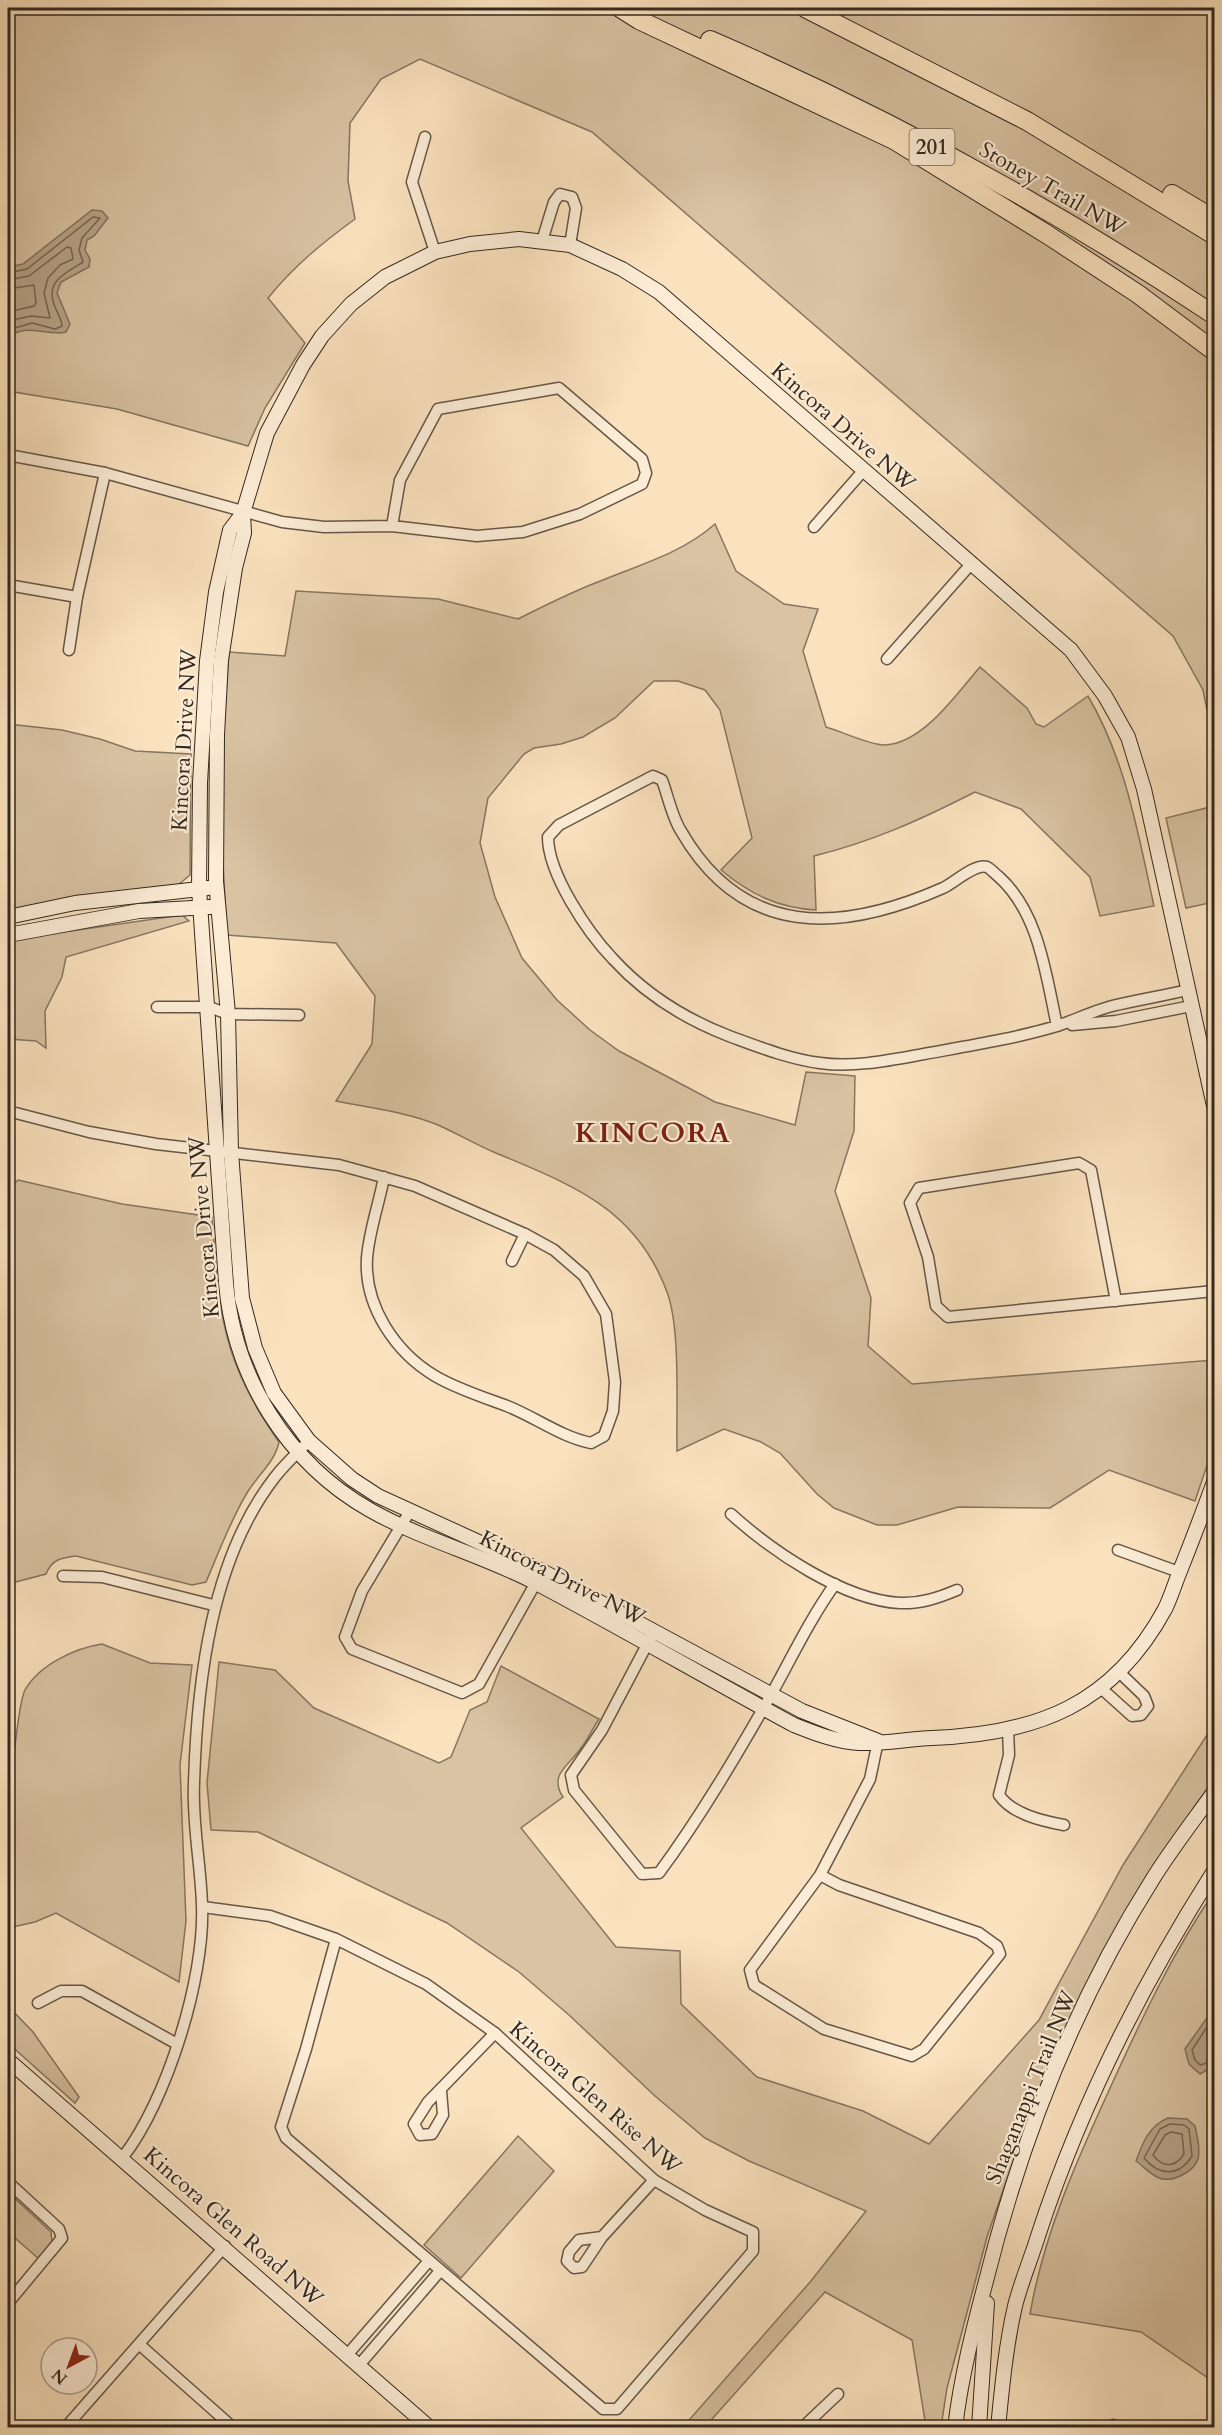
<svg xmlns="http://www.w3.org/2000/svg" width="1222" height="2435" font-family="Cardo,serif">
	<style>
		.green { fill: #d9c3a3; stroke: #867662; stroke-width: 1.5 }
		.water { fill: #b7a388; stroke: #82725e; stroke-width: 1.5 }
		.lines { fill: none; stroke-linecap: round; stroke-linejoin: round }
		.shore { stroke: #746654; stroke-width: 1.5 }
		.street-casing { stroke: #645748; stroke-width: 13 }
		.secondary-casing { stroke: #322920; stroke-width: 16 }
		.highway-casing { stroke: #322920; stroke-width: 20 }
		.street { stroke: #fcecd5; stroke-width: 10 }
		.secondary { stroke: #fcecd5; stroke-width: 14 }
		.highway { stroke: #fbe2be; stroke-width: 18 }
		.labels { text-anchor: middle; stroke-width: 4.5; stroke-linejoin: round; paint-order: stroke }
		.shield { fill: #fcecd5; stroke: #6f6456; stroke-width: 1.5 }
		.shield-label { font-size: 21px; font-weight: bold; fill: #322920 }
		.street-label { font-size: 22px; fill: #322920; stroke: #fcecd5 }
		.district-label { font-size: 28px; font-weight: bold; letter-spacing: 1.5px; fill: #7a1f14; stroke: #fcecd5 }
	</style>
	<rect width="100%" height="100%" fill="#fbe2be"/>
	<filter id="stains"><feTurbulence type="fractalNoise" baseFrequency=".00333" numOctaves="4"/><feColorMatrix values="0 0 0 0 .2 0 0 0 0 .09 0 0 0 0 .02 0 0 0 .5 -.17"/></filter>
	<radialGradient id="worn" r=".72"><stop offset=".6" stop-color="#630" stop-opacity="0"/><stop offset="1" stop-color="#630" stop-opacity=".3"/></radialGradient>
	<!-- green -->
	<g class="green">
		<path d="M8 8H1214V745L1203 690 1173 636 592 132 420 59 381 79 350 123 348 181 355 219C322 243 294 266 268 298L305 343 265 408 248 446 117 409 8 391Z"/>
		<path d="M715 524 736 571 784 604 818 609 803 651 826 727C840 731 870 745 884 745 923 744 957 693 980 667L1027 708 1036 724 1044 727 1088 696C1126 761 1138 833 1154 906L1100 916 1090 877 1021 809 975 792C920 820 874 841 814 856L816 910C778 908 750 894 721 870L752 838 720 710 705 690 678 681H654L615 718 583 737 561 744 534 748 524 754 488 798 480 843 495 897 522 958 557 1000 590 1030 619 1051 715 1102 795 1125 806 1072 855 1076 854 1131 835 1191 871 1298 868 1346 912 1384 1214 1360V1445L1195 1501 1109 1470 1050 1508 958 1507 897 1525H877L834 1508 817 1494 780 1453 761 1442 724 1429 677 1451C676 1409 681 1329 667 1292 636 1208 572 1185 496 1153 477 1145 458 1134 438 1125 407 1112 370 1108 336 1101L372 1044 375 996 336 943 227 935 219 791 229 652 285 656 296 591 438 599 518 619C546 605 573 591 603 580 642 564 682 553 715 524Z"/>
		<polygon points="8,724 62,730 100,739 135,751 191,754 190,875 178,885 95,894 8,911"/>
		<polygon points="1214,806 1214,902 1186,908 1166,818"/>
		<polygon points="182,915 189,921 66,957 62,977 45,1011 46,1048 36,1041 8,1039 8,940"/>
		<path d="M18 1180 122 1204 212 1217C219 1314 222 1361 279 1442 275 1462 257 1476 247 1493 230 1521 219 1552 206 1582L192 1585 76 1556C61 1558 52 1559 46 1574L8 1584V1190Z"/>
		<path d="M102 1644 150 1663 192 1665 180 1765 186 1921 179 1982 56 1913 35 1922 8 1928V1768L13 1759C16 1744 19 1701 25 1690 39 1665 75 1648 102 1644Z"/>
		<path d="M219 1662 275 1670 314 1708 439 1763 451 1757 470 1710 487 1702 501 1666 599 1719C593 1728 588 1739 581 1748 570 1765 548 1774 563 1797L521 1828 616 1947 680 1951 681 2004 757 2077 863 2111 929 2144 1039 2020 1123 1865 1214 1724V1779L1175 1836 1064 2035 1036 2095 987 2237 947 2388 941 2427H926L912 2340 825 2292 705 2427H683L811 2281 866 2211 749 2161 705 2138 655 2096 569 2015 519 1972 447 1923 258 1832 211 1830 207 1783Z"/>
		<path d="M1214 1892V2382L1141 2332 1030 2314C1044 2233 1077 2160 1111 2086 1141 2020 1173 1952 1214 1892Z"/>
		<polygon points="8,2006 33,2032 79,2097 75,2103 8,2043"/>
		<polygon points="518,2136 554,2171 461,2278 424,2245"/>
		<polygon points="8,2192 51,2232 52,2243 39,2259 8,2232"/>
	</g>
	<!-- water -->
	<g class="water">
		<path d="M92 210 102 211 108 218 94 236 87 240 85 250 90 259 89 267 61 282 57 293 70 324 66 332C47 337 23 321 8 339V267L23 264Z"/>
		<polygon points="1214,2008 1214,2066 1200,2074 1189,2064 1185,2049"/>
		<path d="M1168 2118 1187 2119 1195 2126C1197 2135 1201 2149 1198 2159 1194 2172 1172 2183 1159 2178 1151 2175 1143 2166 1136 2161 1143 2142 1149 2126 1168 2118Z"/>
	</g>
	<g class="lines">
		<!-- shore -->
		<g class="shore">
			<path d="M8 273 27 269 93 217 100 218 82 238 79 250 83 262C64 274 43 282 56 309 58 315 62 320 62 326L55 329 32 323 8 330"/>
			<polyline points="8,280 29,276 67,247 71,248 73,259 60,265 48,278 44,293 50,318 31,316 8,321"/>
			<polyline points="8,289 34,285 36,303 34,306 8,312"/>
			<polyline points="1214,2016 1192,2050 1195,2060 1200,2065 1214,2061"/>
			<path d="M1170 2124 1184 2125 1189 2129 1192 2156C1179 2177 1159 2176 1144 2158L1160 2129Z"/>
			<path d="M1171 2132 1182 2134 1184 2154C1175 2168 1163 2168 1153 2155L1165 2135Z"/>
		</g>
		<!-- street casing -->
		<g class="street-casing">
			<g id="street">
				<polyline points="425,137 412,182 435,252"/>
				<polyline points="542,241 554,202 560,194 572,197 576,208 570,245"/>
				<polyline points="8,455 105,473 282,522 324,527 392,526 477,536 523,532 580,514 642,484 646,473 642,459 559,388 438,409 400,480 392,526"/>
				<polyline points="814,527 863,471"/>
				<polyline points="8,585 77,597"/>
				<polyline points="69,650 77,597 105,473"/>
				<polyline points="887,659 971,564"/>
				<polyline points="157,1007 209,1007 228,1014 299,1015"/>
				<polyline points="1072,1025 1116,1021 1191,1006"/>
				<path d="M1057 1026C1046 975 1039 912 998 876 995 874 991 869 987 867 975 863 954 883 943 888 841 933 743 939 681 831 672 817 668 796 662 780L653 776 559 825 548 837C548 874 588 933 613 959 645 994 685 1019 729 1036 759 1047 789 1059 820 1063 853 1068 891 1060 924 1054 968 1046 1013 1039 1057 1026 1075 1020 1093 1011 1112 1006 1137 1000 1162 996 1188 990"/>
				<path d="M8 1111 89 1132 156 1144 339 1165 415 1186 525 1234 554 1250 584 1276 606 1314 615 1382 613 1411 604 1436 591 1443C561 1437 535 1417 507 1406 483 1397 457 1389 435 1376 395 1352 364 1306 367 1258 369 1231 379 1204 384 1177"/>
				<polyline points="512,1261 525,1234"/>
				<polyline points="1116,1301 1091,1170 1079,1163 919,1188 910,1203 928,1257 936,1306 948,1317 1214,1291"/>
				<polyline points="410,1511 362,1591 345,1637 352,1649 462,1693 479,1684 539,1577"/>
				<path d="M731 1514C772 1551 843 1600 900 1603 920 1604 938 1598 957 1590"/>
				<polyline points="1118,1550 1179,1572"/>
				<polyline points="63,1576 102,1577 213,1605"/>
				<path d="M651 1637 602 1730 571 1775 574 1790 642 1874 659 1873C701 1816 736 1756 771 1695 792 1657 810 1619 835 1584"/>
				<polyline points="1102,1689 1132,1716 1141,1715 1148,1706 1144,1696 1120,1673"/>
				<path d="M1008 1728 1009 1755 999 1795C1012 1814 1042 1821 1064 1825"/>
				<polyline points="820,1875 839,1885 979,1933 997,1946 1000,1954 924,2049 912,2056 824,2029 754,1985 750,1970 820,1875 870,1779 878,1741"/>
				<polyline points="203,1907 270,1916 336,1939 426,1984 495,2033 654,2180 705,2210 753,2232 753,2251 617,2409 603,2409 286,2138 281,2127 306,2049 336,1939"/>
				<polyline points="38,2003 61,1991 82,1991 177,2044"/>
				<polyline points="441,2091 443,2115 432,2134 420,2135 414,2124 428,2102 495,2033"/>
				<path d="M123 2157C167 2101 205 1977 202 1906 201 1865 192 1824 194 1783 197 1682 211 1559 275 1477 285 1464 298 1452 309 1441"/>
				<polyline points="8,2182 59,2229 62,2238 8,2303"/>
				<polyline points="602,2237 579,2240 569,2252 567,2261 574,2268 582,2267 602,2237 654,2180"/>
				<polyline points="140,2345 228,2423 228,2428"/>
				<polyline points="348,2354 428,2262"/>
				<polyline points="360,2364 440,2271"/>
				<polyline points="1113,2425 1118,2428"/>
				<polyline points="65,2428 225,2246"/>
				<polyline points="802,2428 838,2394"/>
			</g>
		</g>
		<!-- secondary casing -->
		<g class="secondary-casing">
			<g id="secondary">
				<path d="M243 513 230 530 216 592 207 661 200 783 199 889 226 1283C234 1377 287 1463 370 1510 423 1540 483 1555 536 1583 623 1629 707 1678 794 1725 814 1733 837 1742 859 1743 883 1744 908 1739 932 1738 1037 1734 1113 1705 1165 1609 1171 1597 1175 1583 1180 1571 1192 1541 1203 1512 1214 1482"/>
				<polyline points="8,917 75,903 208,888"/>
				<polyline points="8,935 139,911 210,907"/>
				<polyline points="878,1741 802,1711 542,1571 378,1496 352,1479 309,1441 274,1393 255,1348 242,1298 231,1152 228,1014 216,881 217,735 221,660 235,568 244,533 243,513 267,433 303,365 322,336 351,304 385,277 435,252 470,244 519,239 570,245 622,269 659,292 1071,650 1105,696 1128,737 1144,789 1214,1106"/>
				<polyline points="8,2060 430,2428"/>
				<path d="M955 2428C961 2377 973 2330 986 2281 1021 2140 1076 2000 1154 1877 1173 1847 1194 1820 1214 1792"/>
				<polyline points="979,2428 987,2303"/>
				<path d="M998 2428C1002 2387 1006 2345 1015 2306 1021 2282 1031 2259 1038 2236 1080 2107 1141 1986 1214 1871"/>
			</g>
		</g>
		<!-- highway casing -->
		<g class="highway-casing">
			<g id="highway">
				<polyline points="620,8 639,20 894,140 1048,235 1138,294 1214,351"/>
				<polyline points="805,8 1027,121 1214,235"/>
				<path d="M710 40C886 116 1055 209 1214 315"/>
				<polyline points="1172,194 1214,219"/>
			</g>
		</g>
		<!-- street -->
		<use href="#street" class="street"/>
		<!-- secondary -->
		<use href="#secondary" class="secondary"/>
		<!-- highway -->
		<use href="#highway" class="highway"/>
	</g>
	<g class="labels">
		<!-- shield labels -->
		<rect class="shield" x="909.5" y="129" width="45" height="36" rx="4.5"/>
		<g class="shield-label">
			<text x="932" y="154">201</text>
		</g>
		<!-- street labels -->
		<g class="street-label">
			<text transform="translate(1053 188) rotate(30)" y="8">Stoney Trail NW</text>
			<text transform="translate(844 426) rotate(41)" y="8">Kincora Drive NW</text>
			<text transform="translate(183 740) rotate(-87)" y="8">Kincora Drive NW</text>
			<text transform="translate(203 1227) rotate(-95)" y="8">Kincora Drive NW</text>
			<text transform="translate(563 1577) rotate(27)" y="8">Kincora Drive NW</text>
			<text transform="translate(1030 2087) rotate(-68)" y="8">Shaganappi Trail NW</text>
			<text transform="translate(596 2097) rotate(41)" y="8">Kincora Glen Rise NW</text>
			<text transform="translate(234 2226) rotate(41)" y="8">Kincora Glen Road NW</text>
		</g>
		<!-- district labels -->
		<g class="district-label">
			<text x="653" y="1142">KINCORA</text>
		</g>
	</g>
	<!-- margin -->
	<rect width="1222" height="2435" fill="none" stroke="#fbe2be" stroke-width="30"/>
	<rect x="9" y="9" width="1204" height="2417" fill="none" stroke="#322920" stroke-width="3"/>
	<rect x="15" y="15" width="1192" height="2405" fill="none" stroke="#322920" stroke-width="1.5"/>
	<!-- north arrow -->
	<g transform="translate(69 2366) rotate(221)"><circle r="28" fill="#fcecd5" stroke="#ab9e8d" stroke-width="1.5"/>
	<path d="M0-4.5L10 22L0 15L-10 22Z" fill="#8f2418"/>
	<text y="-9" font-size="16" font-weight="bold" text-anchor="middle" fill="#322920">N</text>
	</g>
	<rect width="100%" height="100%" filter="url(#stains)"/>
	<rect width="100%" height="100%" fill="url(#worn)"/>
</svg>
